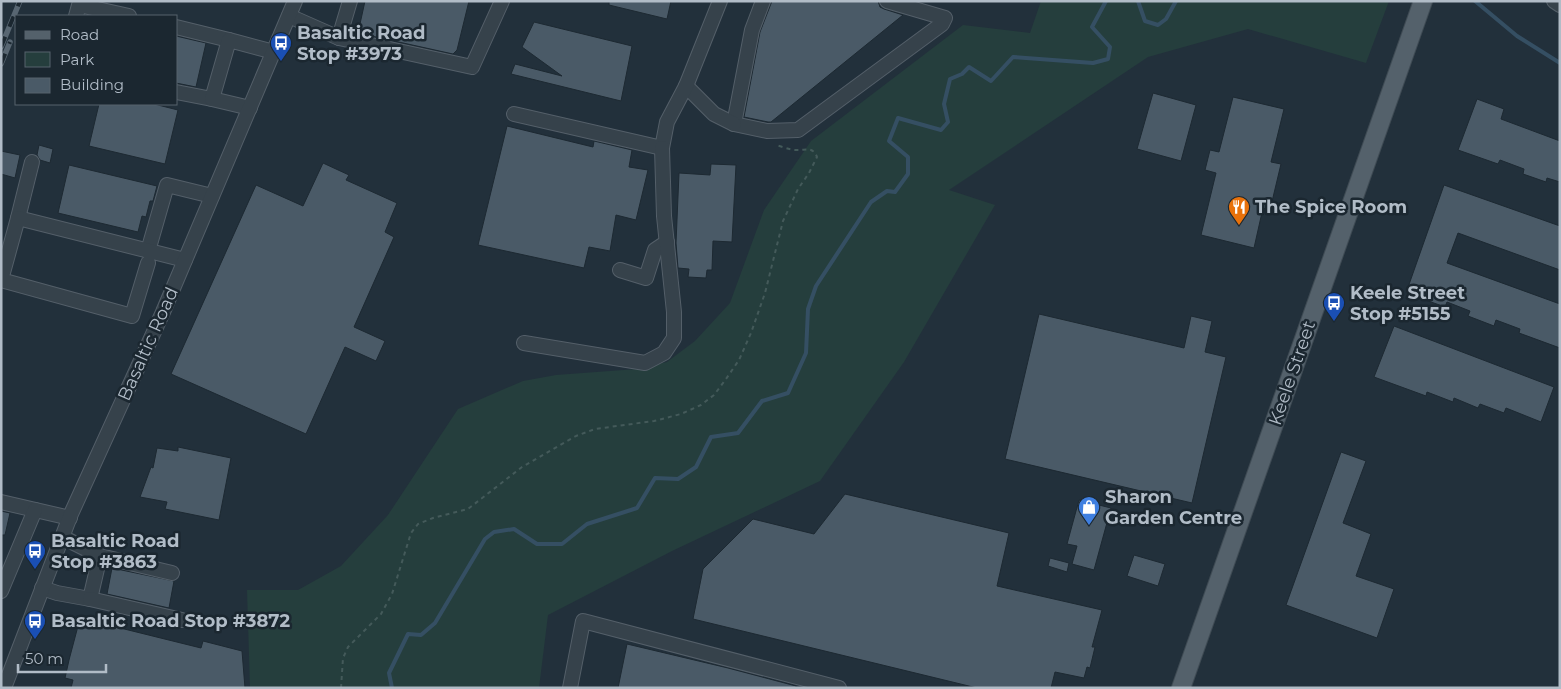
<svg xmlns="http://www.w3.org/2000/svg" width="1561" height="689" font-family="Montserrat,sans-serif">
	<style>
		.green { fill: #253e3d }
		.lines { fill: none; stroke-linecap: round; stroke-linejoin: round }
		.stream { stroke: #354f63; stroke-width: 4 }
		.building { fill: #4a5a67; stroke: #1d2932 }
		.minor-casing { stroke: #545f69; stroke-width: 16 }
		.major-casing { stroke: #3f4b54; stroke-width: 20 }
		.path { stroke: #445a5a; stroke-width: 2; stroke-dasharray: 4 4; stroke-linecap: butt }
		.minor { stroke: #36424b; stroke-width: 14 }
		.major { stroke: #54616b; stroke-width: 18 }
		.rail-casing { stroke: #586672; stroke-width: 5.5 }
		.rail { stroke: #1b2730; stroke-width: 4; stroke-dasharray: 11; stroke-linecap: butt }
		.labels { text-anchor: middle; stroke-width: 5; stroke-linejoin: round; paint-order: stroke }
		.poi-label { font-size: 18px; font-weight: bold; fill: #b1bcc7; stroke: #1b2730; text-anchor: start }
		.street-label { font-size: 18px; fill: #b1bcc7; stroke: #1b2730 }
	</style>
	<rect width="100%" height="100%" fill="#22303b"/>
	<!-- green -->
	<polygon class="green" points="1041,1 1389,1 1366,63 1248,29 1148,57 949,190 995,205 904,362 820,481 672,551 548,615 539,688 250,688 247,590 298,590 341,566 388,515 458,409 523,381 556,375 637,369 667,362 695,341 730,303 764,210 811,141 963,25 1030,33"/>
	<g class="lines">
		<!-- stream -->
		<g class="stream">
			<polyline points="1138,1 1145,21 1158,25 1166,19 1176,1"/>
			<polyline points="1475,1 1517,36 1560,63"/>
			<polyline points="392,688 389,673 408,634 421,635 435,623 485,539 494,532 514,529 537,544 562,544 587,524 637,508 655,478 678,479 696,467 711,437 738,433 762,401 788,393 806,353 808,309 816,286 871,202 887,191 895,192 908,174 908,157 889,141 898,118 941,130 948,122 944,104 950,79 962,74 969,67 991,81 1013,57 1093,63 1108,59 1110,47 1092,27 1106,1"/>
		</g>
	</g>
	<!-- building -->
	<g class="building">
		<polygon points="365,1 469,1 457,50 453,54 358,33"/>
		<polygon points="609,1 671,1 667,19 609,5"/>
		<polygon points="772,1 878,1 880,7 884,9 903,15 771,122 768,122 744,117 760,32"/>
		<polygon points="534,22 632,46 621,101 511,74 515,64 562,76 522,47"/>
		<polygon points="176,36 206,43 196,87 176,83"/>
		<polygon points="1153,93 1196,105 1181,161 1137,149"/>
		<polygon points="1233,97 1284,109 1271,162 1281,164 1270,210 1263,208 1254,248 1201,235 1216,173 1205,170 1210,150 1219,152"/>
		<polygon points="1477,99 1504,109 1501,119 1560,141 1560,182 1547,178 1546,182 1523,174 1524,169 1500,160 1498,164 1458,150"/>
		<polygon points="99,104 154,104 178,110 165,164 89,146"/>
		<polygon points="507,126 593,147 594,141 632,150 629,167 648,170 636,220 616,215 610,251 589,247 584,268 478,245"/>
		<polygon points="39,145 53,149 50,163 40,160 37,155"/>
		<polygon points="1,151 20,155 15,178 1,174"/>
		<polygon points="323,163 349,175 346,180 397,203 385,232 394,237 354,327 385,341 376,361 345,347 306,434 171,374 256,185 303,206"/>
		<polygon points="711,164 736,165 732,242 713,241 712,270 707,270 706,278 688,277 689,269 678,268 676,243 679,173 710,175"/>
		<polygon points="69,165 157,186 153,201 150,201 146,217 142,216 138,232 58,213"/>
		<polygon points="1444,185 1560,226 1560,270 1458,233 1447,263 1560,304 1560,348 1519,333 1520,329 1496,320 1494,326 1468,316 1470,311 1447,302 1445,307 1406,293"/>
		<polygon points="1039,314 1184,348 1191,316 1212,321 1205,352 1226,357 1192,503 1005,459"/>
		<polygon points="1394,326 1554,387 1541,422 1506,408 1504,413 1480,404 1478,408 1454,398 1453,402 1427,392 1426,396 1374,377"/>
		<polygon points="178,447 231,458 219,520 165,509 167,502 140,497 151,467 153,468 157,448 178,451"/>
		<polygon points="1341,452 1366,461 1343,523 1371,534 1356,576 1394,589 1377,638 1286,605"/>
		<polygon points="845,494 1009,533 997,586 1102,610 1092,647 1095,647 1090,668 1087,667 1084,678 1055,672 1051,688 977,688 693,619 703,569 753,519 814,534"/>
		<polygon points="1079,500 1111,508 1094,570 1072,564 1077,546 1067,544"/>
		<polygon points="1,511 10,513 5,535 1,535"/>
		<polygon points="1134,555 1165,564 1158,586 1127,576"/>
		<polygon points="1050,558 1069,563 1067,572 1048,566"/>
		<polygon points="112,568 174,581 169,608 107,594"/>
		<polygon points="88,620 201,648 203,641 242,651 245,688 71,688 73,680 65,678 69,660 78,626 86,628"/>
		<polygon points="627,644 728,668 796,686 796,688 618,688"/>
	</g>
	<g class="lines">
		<!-- minor casing -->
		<g class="minor-casing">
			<g id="minor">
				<polyline points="763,1 752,30 734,124 767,131 798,130 942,24 945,18 887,1"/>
				<polyline points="1554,1 1560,5"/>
				<polyline points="76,16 79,5 129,16"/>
				<polyline points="289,16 339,38 472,67 502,1"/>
				<polyline points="176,27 229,40"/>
				<polyline points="339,38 350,1"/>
				<polyline points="686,86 714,114 734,124"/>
				<polyline points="176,92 212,99"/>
				<polyline points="250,108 212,99 229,40 274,52"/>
				<polyline points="514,114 662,148 667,122 686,86 720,1"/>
				<polyline points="18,218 32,162"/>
				<polyline points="148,251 167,185 212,196"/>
				<polyline points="148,263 132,316 1,280 18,218 185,260"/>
				<polyline points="620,270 646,278 655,250 667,242"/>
				<polyline points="524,343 645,363 664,353 674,338 674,312 664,216 662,148"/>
				<polyline points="1,502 70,518"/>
				<polyline points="100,556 172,573"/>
				<polyline points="42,588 57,593 90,599 100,556 62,537"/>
				<polyline points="1,591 35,510"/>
				<polyline points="90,599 182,620"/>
				<polyline points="4,688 71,514 163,312 295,1"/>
				<polyline points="570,688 583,621 839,688"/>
			</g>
		</g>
		<!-- major casing -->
		<g class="major-casing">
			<polyline id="major" points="1181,688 1423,1"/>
		</g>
		<!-- path -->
		<path class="path" d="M341 688 343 658 348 647 381 614 392 594 411 533 418 524 433 518 468 509 522 467 576 436 595 429 654 421 681 414 701 405 714 395 726 379 739 360 751 333 765 293 783 221 798 189 809 173 817 157C812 145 805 151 796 150 789 150 781 146 775 145"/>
		<!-- minor -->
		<use href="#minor" class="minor"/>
		<!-- major -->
		<use href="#major" class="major"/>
		<!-- rail casing -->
		<g class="rail-casing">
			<g id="rail">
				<polyline points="1,47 20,1"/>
				<polyline points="1,64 10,42"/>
			</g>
		</g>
		<!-- rail -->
		<use href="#rail" class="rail"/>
	</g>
	<!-- icons -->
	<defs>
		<g id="bus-pin" transform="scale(1.125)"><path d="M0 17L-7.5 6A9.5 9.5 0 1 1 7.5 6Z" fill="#1a4fb4" stroke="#1b2730"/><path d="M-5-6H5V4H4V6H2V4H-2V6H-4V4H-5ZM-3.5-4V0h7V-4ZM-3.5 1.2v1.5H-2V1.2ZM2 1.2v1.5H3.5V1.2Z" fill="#fff"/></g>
		<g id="restaurant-pin" transform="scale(1.125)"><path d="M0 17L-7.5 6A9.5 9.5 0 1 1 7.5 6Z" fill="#e8710a" stroke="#1b2730"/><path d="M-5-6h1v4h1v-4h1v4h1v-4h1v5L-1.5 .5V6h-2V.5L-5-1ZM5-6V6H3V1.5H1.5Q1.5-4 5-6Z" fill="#fff"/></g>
		<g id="shop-pin" transform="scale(1.125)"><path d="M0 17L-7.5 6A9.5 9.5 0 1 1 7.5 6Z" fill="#3f7fe0" stroke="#1b2730"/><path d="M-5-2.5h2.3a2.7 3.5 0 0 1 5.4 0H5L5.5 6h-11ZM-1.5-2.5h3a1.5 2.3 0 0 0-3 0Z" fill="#fff"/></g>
	</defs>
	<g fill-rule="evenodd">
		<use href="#bus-pin" x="281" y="43"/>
		<use href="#restaurant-pin" x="1239" y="207"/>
		<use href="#bus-pin" x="1334" y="303"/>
		<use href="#shop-pin" x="1089" y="507"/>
		<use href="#bus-pin" x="35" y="551"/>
		<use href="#bus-pin" x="35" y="621"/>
	</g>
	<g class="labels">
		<!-- poi labels -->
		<g class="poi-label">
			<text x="297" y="39">Basaltic Road<tspan x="297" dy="21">Stop #3973</tspan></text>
			<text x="1255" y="213">The Spice Room</text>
			<text x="1350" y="299">Keele Street<tspan x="1350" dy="21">Stop #5155</tspan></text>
			<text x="1105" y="503">Sharon<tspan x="1105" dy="21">Garden Centre</tspan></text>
			<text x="51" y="547">Basaltic Road<tspan x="51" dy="21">Stop #3863</tspan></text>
			<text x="51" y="627">Basaltic Road Stop #3872</text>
		</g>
		<!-- street labels -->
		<g class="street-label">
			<text transform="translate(148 344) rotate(-66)" y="6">Basaltic Road</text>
			<text transform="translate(1292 373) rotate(-71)" y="6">Keele Street</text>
		</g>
	</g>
	<!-- border -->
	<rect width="1561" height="689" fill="none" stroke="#b1bcc7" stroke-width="5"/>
	<!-- legend -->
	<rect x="15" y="15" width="162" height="90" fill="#1b2730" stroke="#57636c"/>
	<rect x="25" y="31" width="25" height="8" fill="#54616b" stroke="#57636c"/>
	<text x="60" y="40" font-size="15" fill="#b1bcc7">Road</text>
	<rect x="25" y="52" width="25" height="15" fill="#253e3d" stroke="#57636c"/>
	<text x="60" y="65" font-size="15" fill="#b1bcc7">Park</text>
	<rect x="25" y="78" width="25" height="15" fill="#4a5a67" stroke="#57636c"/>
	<text x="60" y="90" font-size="15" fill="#b1bcc7">Building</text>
	<!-- scale -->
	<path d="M18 664v8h88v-8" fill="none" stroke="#b1bcc7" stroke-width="2.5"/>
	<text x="25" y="664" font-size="15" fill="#b1bcc7" stroke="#1b2730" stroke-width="4" paint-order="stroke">50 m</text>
</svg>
